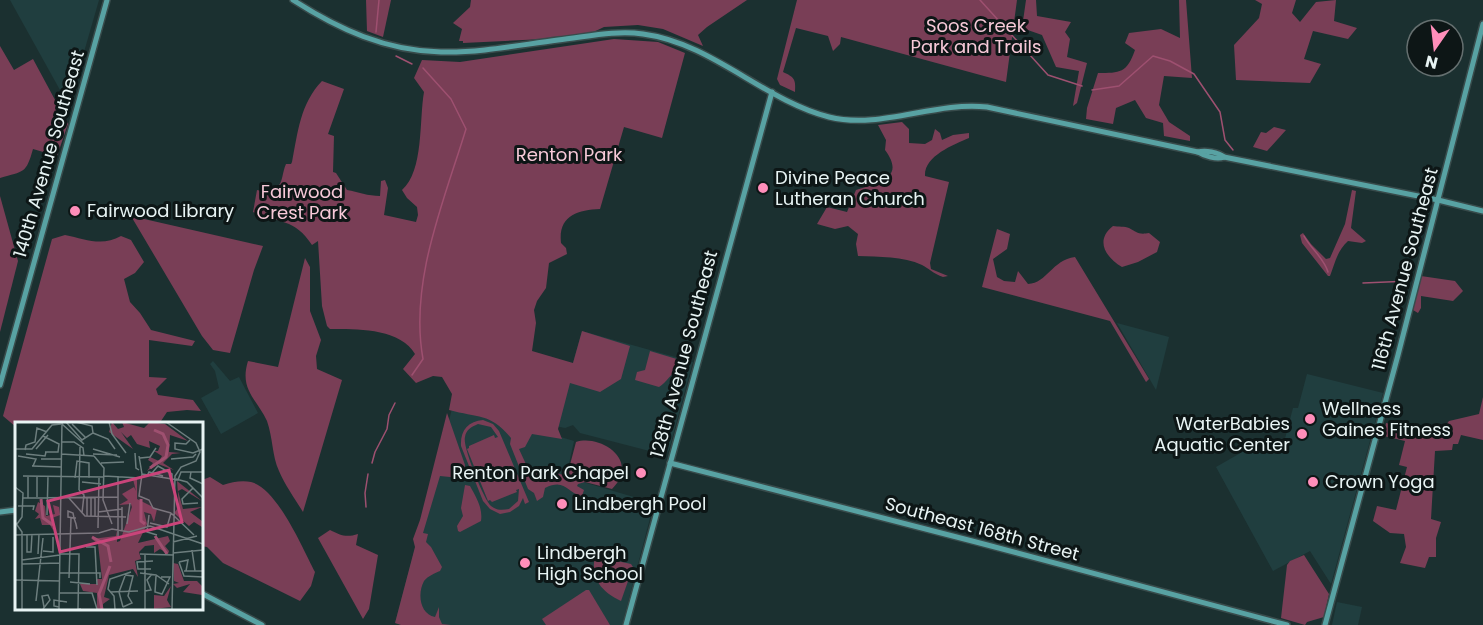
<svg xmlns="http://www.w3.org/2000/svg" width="1483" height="625" font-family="Poppins,sans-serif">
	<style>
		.built { fill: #203e3f }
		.green { fill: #793e56; fill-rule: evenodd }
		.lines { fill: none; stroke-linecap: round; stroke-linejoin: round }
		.stream { stroke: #9e5070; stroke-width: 1.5 }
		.secondary-casing { stroke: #384b4b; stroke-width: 8 }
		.secondary { stroke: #58a2a3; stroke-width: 5 }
		.poi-dot { fill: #ff8eba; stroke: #0d1616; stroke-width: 2 }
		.labels { text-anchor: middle; stroke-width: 6; stroke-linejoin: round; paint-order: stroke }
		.park-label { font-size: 18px; fill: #f7c9d8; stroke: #0d1616 }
		.street-label { font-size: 18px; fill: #e8f4f4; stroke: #0d1616 }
		.poi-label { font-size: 18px; fill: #e8f4f4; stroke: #0d1616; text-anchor: start }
		.inset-river { fill: none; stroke: #9e5070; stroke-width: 3 }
		.inset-road { fill: none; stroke: #6d7e7e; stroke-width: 1.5 }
		.view { fill: #ca447a; fill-opacity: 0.15; stroke: #ca447a; stroke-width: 3 }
		.inset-edge { fill: none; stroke: #e8f4f4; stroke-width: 3 }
	</style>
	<rect width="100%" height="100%" fill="#1b3030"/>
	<!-- built -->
	<g class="built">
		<polygon points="10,0 99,0 71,97 69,100 65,99"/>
		<polygon points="1117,323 1169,337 1156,390"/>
		<polygon points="582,331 693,362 669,450 665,455 580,433 573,425 565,428 555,426"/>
		<polygon points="213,361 230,381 239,377 258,413 221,434 201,398 219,388 215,371 210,364"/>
		<polygon points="1307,374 1383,393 1331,584 1310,551 1273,571 1216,467 1244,451 1246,441 1282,450 1293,408 1298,408"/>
		<polygon points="453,405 574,441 566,477 654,503 622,625 403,625 395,623"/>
		<polygon points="1337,602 1362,607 1358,625 1332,625"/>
	</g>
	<!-- green -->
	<g class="green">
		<polygon points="366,0 391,0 383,37 367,31"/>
		<polygon points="471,0 747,0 707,27 698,35 703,46 663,29 638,25 604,27 583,37 463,43 463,41 459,41 462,29 453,23 470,7"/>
		<path d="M797 0H1017L1006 82 841 37 840 44 833 51 828 36 796 28 783 72C794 77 796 79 795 92L780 85 777 79Z"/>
		<polygon points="1026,0 1036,0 1037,16 1071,22 1065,32 1070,39 1067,57 1087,63 1077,103 1073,106 1079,71 1056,67 1042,35 1022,28"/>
		<path d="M1179 0H1186L1192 78 1164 76 1159 105 1169 122 1190 136V141L1164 136 1163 123 1146 118 1135 100 1116 108 1113 124 1086 119 1087 108 1098 73C1120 73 1127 73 1135 50L1125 43 1129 33 1161 29 1180 38Z"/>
		<polygon points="1255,0 1296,0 1292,13 1300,22 1316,2 1336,0 1334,21 1357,28 1348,39 1313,31 1304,59 1321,64 1310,83 1236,80 1234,45 1259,18 1262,4"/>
		<path d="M614 39 658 42 685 53 662 138 624 127 600 209C577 210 558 216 561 243L566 248 567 254 549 263 546 288 537 301 534 310 536 323 532 351 573 363 582 331 630 346 621 379 600 392 570 383 558 429 562 439 532 434 525 447 519 449 530 473 536 467 567 476 576 442C600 434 641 460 612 489L585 482 578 484 577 486 584 490 582 496C566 493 566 478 545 488L543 497 537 501 534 493 528 489 510 444 511 438C491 413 478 418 449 410L452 394 442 377 433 376 416 383 403 369 415 354C400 328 356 329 330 329L327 326 322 306 318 241 312 245C295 218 277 223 253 212L257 190 278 195 280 191 277 188C283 182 282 173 286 164H291L292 162C298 132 300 104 322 81L344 89 328 134 334 136 333 172 336 173 347 190C358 192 368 196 380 196L381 181 385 180 388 188 384 215 416 222 418 215 417 207 407 198 402 190C424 171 419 120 424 92L414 78 422 60 460 62Z"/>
		<path d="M0 46 14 70 33 59 68 124 57 156 33 149C26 174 24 171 0 178Z"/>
		<path d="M902 122 909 129V143L925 144 932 140 935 129 940 133 942 140 953 135 969 133V138C953 145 924 156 925 176L949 182 930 263 931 269 948 276 943 277C934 274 928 268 922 265 903 256 879 257 858 256L856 244 858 234 848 226 835 229 817 224 827 207 847 212 856 190C879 183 906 178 885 150L886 140 878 125Z"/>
		<polygon points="1274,127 1286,130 1267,151 1253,147 1261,132 1266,133"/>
		<path d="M1352 190 1356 191 1351 228 1366 241 1362 243 1348 241C1337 251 1335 263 1330 276H1328L1302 243 1300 235 1303 233 1311 244 1326 259 1330 258 1345 224Z"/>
		<polygon points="0,196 18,261 0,332"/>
		<polygon points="131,216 263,246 254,270 230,353 213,350 202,336"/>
		<path d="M1113 226C1118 227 1125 226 1129 228 1137 232 1138 235 1149 233L1160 242 1157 252 1138 262 1122 267C1105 257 1095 240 1113 226Z"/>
		<path d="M997 229 1010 234 1007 249 993 259 997 277 1004 281 1015 282 1018 271 1028 284C1047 283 1052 260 1075 257L1149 379 1146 382 1110 321 982 287Z"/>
		<path d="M65 235C85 239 102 247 121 236L131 240 144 262 135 273 124 279 130 302 140 313 151 330 195 341 192 346 149 340V377L167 378 156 389 158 395 193 400 201 411 187 410 167 412 159 424H16V427L3 416 52 239Z"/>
		<path d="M305 258 310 267V311L321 340 316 356 317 369 342 380 303 512C295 499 285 485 279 471 272 456 273 438 267 421 257 399 239 390 248 361L278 367Z"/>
		<polygon points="1421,276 1455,281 1463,291 1453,301 1421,296 1421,308 1418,313 1413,310"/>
		<path d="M650 351 680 360 678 370C671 373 667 382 659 387L635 380 637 372 645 370Z"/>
		<polygon points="1483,397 1483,440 1461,435 1458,444 1453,444 1452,450 1435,451 1431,519 1441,522 1436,538 1436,557 1429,557 1425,568 1400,563 1406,547 1404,534 1390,533 1373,521 1377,506 1396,510 1407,467 1399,465 1405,441 1384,436 1386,423 1413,428 1438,436 1440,430 1442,430 1449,421 1479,414"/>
		<path d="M447 413 465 465 464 475 460 478 440 476 423 533 428 534 426 542 431 547 442 567 440 571C435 573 428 576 424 581 417 594 420 614 435 617L439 607V617L442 624 451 625H401L395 623 415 547 413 539 420 520Z"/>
		<path d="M483 420 493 424 499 431 529 502 525 504 523 498 519 506 510 512 500 514 490 509 483 501 461 446C460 431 468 421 483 420ZM478 424 491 427 498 437 495 438 494 435 469 446V448L467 449 488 501 490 500 492 502 517 492 516 490 519 489 518 501 509 509C503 510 497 511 491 506 484 500 462 446 465 437 466 430 471 427 478 424Z"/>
		<path d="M210 477 223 485C232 482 242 480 251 482 277 488 303 549 315 572L311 586 300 601 223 563 207 547 201 546V483L202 480Z"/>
		<path d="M465 485 470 486C476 497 483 508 481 521L460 532 458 531 457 526 463 516 461 508Z"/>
		<path d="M330 530C340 535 346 538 358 534L356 545 378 555 369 609 363 619 318 538Z"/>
		<polygon points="1304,555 1329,594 1324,617 1307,622 1305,625 1281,618 1287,565 1290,561"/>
		<path d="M595 556 631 564 633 567 621 601C602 592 590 579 595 556Z"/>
		<polygon points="586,590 589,590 610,625 546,625 542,619"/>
	</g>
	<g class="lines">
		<!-- stream -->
		<g class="stream">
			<polyline points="980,0 1048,75 1082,86"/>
			<polyline points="376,32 379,0"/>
			<polyline points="396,56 412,64"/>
			<polyline points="1092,90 1119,86 1153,56 1170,61 1194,74 1220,112 1225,140 1233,150"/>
			<path d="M1304 236C1311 249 1324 258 1328 272"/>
			<polyline points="1363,283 1410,281"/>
			<path d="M412 375 423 359C409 282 444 201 466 129L451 99 423 68"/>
			<polyline points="372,463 375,452 387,429 389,415 395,403"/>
			<polyline points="366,507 365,493 368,474"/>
		</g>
		<!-- secondary casing -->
		<g class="secondary-casing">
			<g id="secondary">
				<path d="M293 0C338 29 386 51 441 52 480 53 519 45 558 40 586 37 615 30 643 34 712 43 763 100 829 117 881 130 934 101 987 107L1198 152C1204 156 1217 160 1224 157L1438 200 1483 211"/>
				<path d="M1198 152C1205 150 1218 152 1224 157"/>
				<polyline points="0,385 107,0"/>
				<polyline points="670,463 976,542 1287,625"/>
				<polyline points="0,512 16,510"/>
				<polyline points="201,593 262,625"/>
				<polyline points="626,625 772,92"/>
				<polyline points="1325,625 1398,355 1483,24"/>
			</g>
		</g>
		<!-- secondary -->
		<use href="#secondary" class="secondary"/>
	</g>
	<!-- markers -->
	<g class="poi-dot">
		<circle cx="763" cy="188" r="6"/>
		<circle cx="75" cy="211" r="6"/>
		<circle cx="1310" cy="419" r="6"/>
		<circle cx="1302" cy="434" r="6"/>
		<circle cx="641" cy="473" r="6"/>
		<circle cx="1313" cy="482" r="6"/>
		<circle cx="562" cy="504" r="6"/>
		<circle cx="525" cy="563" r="6"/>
	</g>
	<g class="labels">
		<!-- park labels -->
		<g class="park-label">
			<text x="976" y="32">Soos Creek<tspan x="976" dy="21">Park and Trails</tspan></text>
			<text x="569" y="161">Renton Park</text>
			<text x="302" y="198">Fairwood<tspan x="302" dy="21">Crest Park</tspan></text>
		</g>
		<!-- street labels -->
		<g class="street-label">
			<text transform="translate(49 154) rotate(-74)" y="6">140th Avenue Southeast</text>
			<text transform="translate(1405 269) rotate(-75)" y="6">116th Avenue Southeast</text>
			<text transform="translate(684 354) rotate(-75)" y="6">128th Avenue Southeast</text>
			<text transform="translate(982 529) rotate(15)" y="6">Southeast 168th Street</text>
		</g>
		<!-- poi labels -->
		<g class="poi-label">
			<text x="775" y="184">Divine Peace<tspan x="775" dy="21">Lutheran Church</tspan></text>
			<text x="87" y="217">Fairwood Library</text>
			<text x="1322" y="415">Wellness<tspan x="1322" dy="21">Gaines Fitness</tspan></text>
			<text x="1290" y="430" text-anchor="end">WaterBabies<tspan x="1290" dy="21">Aquatic Center</tspan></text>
			<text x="629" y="479" text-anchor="end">Renton Park Chapel</text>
			<text x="1325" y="488">Crown Yoga</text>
			<text x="574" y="510">Lindbergh Pool</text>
			<text x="537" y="559">Lindbergh<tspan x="537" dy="21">High School</tspan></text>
		</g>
	</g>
	<!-- overview -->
	<g transform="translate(15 422)">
		<rect width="188" height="188" fill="#1b3030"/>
		<path d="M97 0 103 7 109 5 107 0 129 6 135 0 150 2 173 19 155 13 154 30 166 31 157 32 148 41 159 48 143 42 132 49 138 41 133 38 135 35 144 39 147 34 139 29H143L145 24 134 19 135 26 122 22 116 13 112 16 106 10 118 27 94 10ZM118 57H122V77L142 87 139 100 136 92 129 90 132 102 123 121 153 114 155 119 150 124 154 129 153 132 145 127 139 131V123L130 124 124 130 126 137 120 139 123 155 118 147 94 153 89 175 95 177 88 182V187H82V171L68 169 65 162H82V157H87L83 122 77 117 101 114 102 109V120L105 119 117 85 116 82 104 83 113 78 107 72 119 65 121 69ZM162 59 187 79 167 67 163 69 168 87 187 85 175 90 187 99V105L179 100 174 104 159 91 164 85ZM23 80 30 84 31 94 40 92 38 83 44 85 45 93 37 96 38 108 35 103H27L25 96 20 97 24 92 20 89ZM158 141 163 142 169 159H182L187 164V173L168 170 175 162 162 166 158 162 164 161 159 159ZM156 164 152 178 156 185 139 187V173L149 174Z" fill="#793e56"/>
		<path class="inset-river" d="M135 46 151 35 153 23 148 12 139 8M26 77 28 96 38 103M126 77V99L130 102M140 114 152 132M77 115 93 124 96 140M87 187 84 172 95 144"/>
		<path class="inset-road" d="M51 0 67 18 78 11 77 4 61 0M94 0 97 12 111 31M151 0 181 21 185 30 181 39 166 45 160 54 157 187M47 2 69 22M57 2 71 16M78 11 93 17 100 27M28 14 44 22 43 30H30M175 18 171 22 160 21V27L178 31 188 27M46 20H59L68 26 69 34M0 27H17L37 3 46 2M21 27 33 13M78 27 105 35M10 28 11 23 20 20 22 6 32 10M120 31 121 46 124 48M11 32 30 34 31 30M46 32 79 34M78 32 102 33M3 34 21 37 18 44M79 34 89 46 88 78 97 102M124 34 127 52M125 36 135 35 141 26M26 37H46M156 37 178 35 181 32M86 41 109 40M17 44 46 45M176 50 175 56 188 62M137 51 143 44 157 52V57M127 52 124 74 134 78 138 86M127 52 163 58M8 54 89 55M89 54 125 56M132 54 134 50 148 54M60 56 62 39 74 41V56M161 57 172 60 188 76M163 58 166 50H188M67 60 86 62M0 65 8 71 7 95 2 102M178 66 167 77 168 82 183 81M64 68 65 25M64 68 69 73 67 91M22 75V54M53 75 70 94 111 95M8 76 103 75M13 76V54M3 84H19L18 88M138 86 156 91M83 90 107 87M156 91 179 113M32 93 33 54M134 93 132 110 142 113M72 94V75M76 94V75M80 94V75M61 96H59L53 95V89L58 91 59 96 61 102 62 107M0 100 7 110V187M135 101 152 105 156 91M112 102 115 81M83 106 84 56M107 108V85M12 112V130H16L17 112M0 113 84 111 97 107 114 110 135 104 188 122M103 117V54M158 120 182 114M71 125H80L82 163M177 128 180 149M28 129 38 130V115M158 131 188 128M23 132 24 112M45 132H64L63 187H66M125 132 158 133M7 138 45 133M164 140 169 154 188 155M164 140 173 138 171 149M7 142 45 141M136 147H123L122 140 138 139M169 149H188M45 151H85V156M125 151 141 153 154 162M141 154 140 170 147 172 155 155H146M54 156 56 96M0 158 45 159M55 160 75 162M130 169 136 168 132 158 137 152M95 170 123 169M45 171H77L82 187M21 179 28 116M44 185 39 184V178L52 180M108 185 117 181 113 174 118 154 110 153M108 185 104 170 110 154M28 187 35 178 33 173 27 174 29 185M44 187 47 0M100 187 99 174 93 167 95 157 116 150M130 187V133"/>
		<path class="view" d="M154 48 167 100 45 130 33 79Z"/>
		<rect width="188" height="188" class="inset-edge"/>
	</g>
	<!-- north arrow -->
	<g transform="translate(1435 48) rotate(194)"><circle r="28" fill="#0d1616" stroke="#656f6f" stroke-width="1.5"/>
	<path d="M0-4.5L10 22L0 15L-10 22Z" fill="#ff8eba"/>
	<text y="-9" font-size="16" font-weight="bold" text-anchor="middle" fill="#e8f4f4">N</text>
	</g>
</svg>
